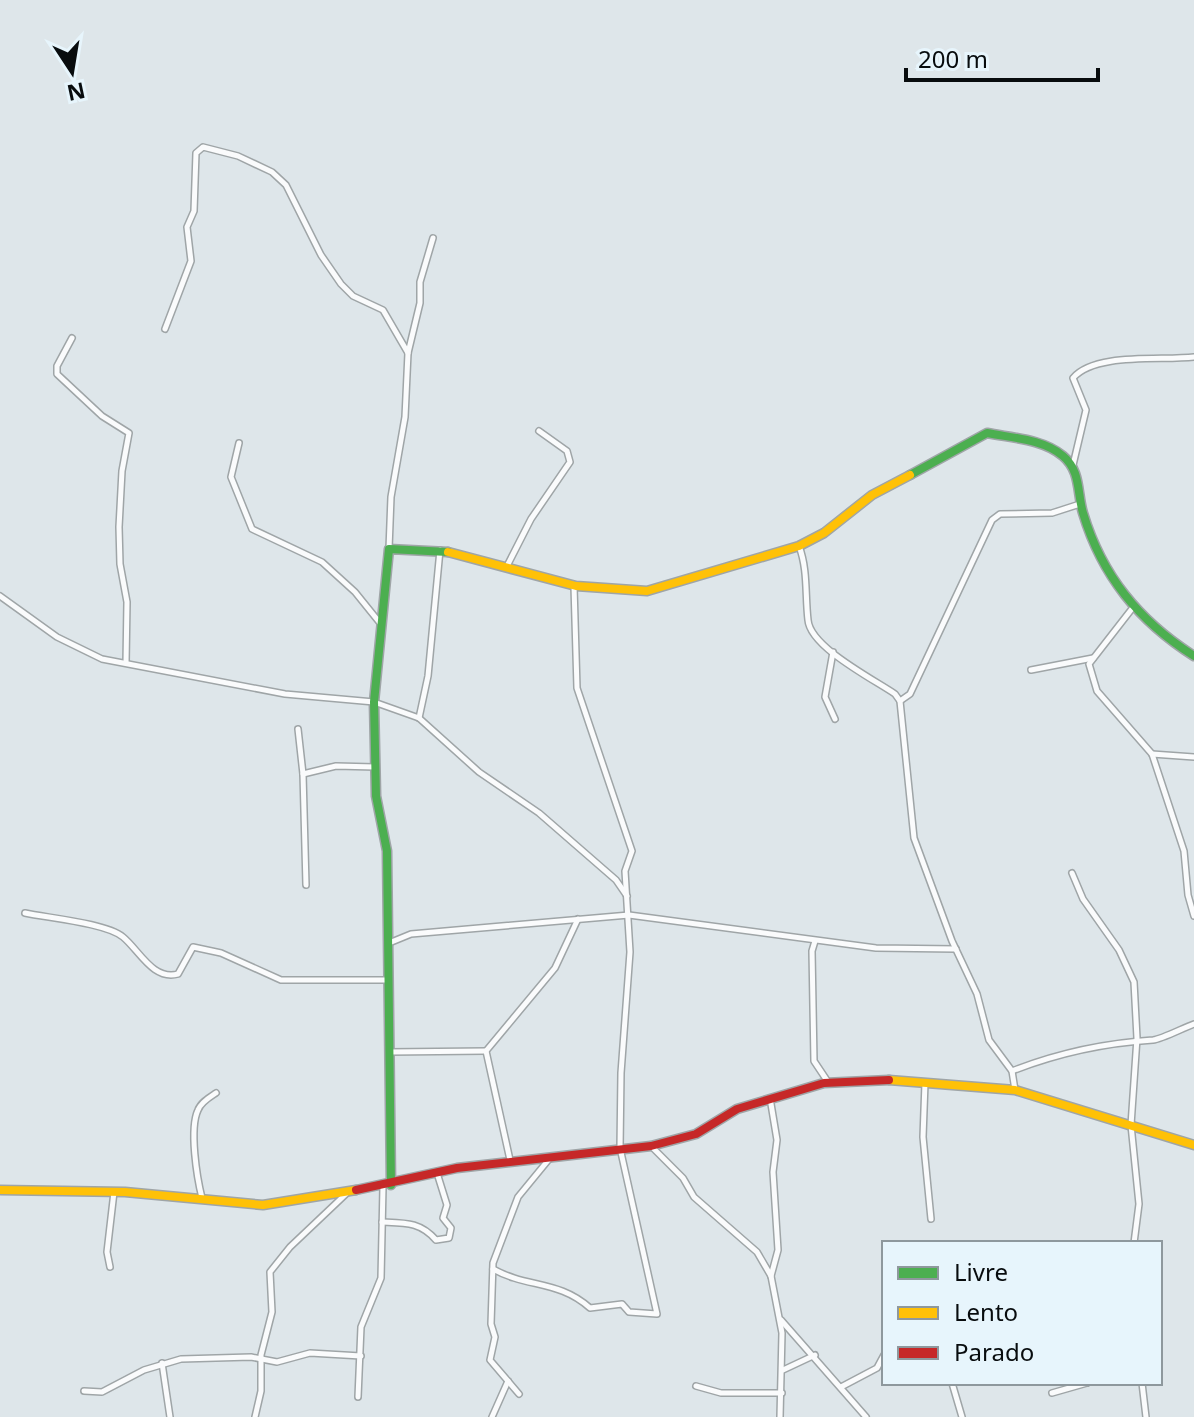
<svg xmlns="http://www.w3.org/2000/svg" width="1194" height="1417" font-family="'Noto Sans',sans-serif">
	<style>
		.lines { fill: none; stroke-linecap: round; stroke-linejoin: round }
		.street-casing { stroke: #9fa5a7; stroke-width: 8 }
		.fast-casing { stroke: #9fa5a7; stroke-width: 11 }
		.slow-casing { stroke: #9fa5a7; stroke-width: 11 }
		.jam-casing { stroke: #9fa5a7; stroke-width: 11 }
		.street { stroke: #fafbfc; stroke-width: 5 }
		.fast { stroke: #4caf50; stroke-width: 8 }
		.slow { stroke: #ffc107; stroke-width: 8 }
		.jam { stroke: #c62828; stroke-width: 8 }
	</style>
	<rect width="100%" height="100%" fill="#dee6ea"/>
	<g class="lines">
		<!-- street casing -->
		<g class="street-casing">
			<g id="street">
				<polyline points="165,329 191,261 187,227 194,211 196,153 203,147 238,156 272,172 286,185 321,255 341,284 353,296 383,310 408,353"/>
				<polyline points="72,338 57,366 57,374 102,416 129,433 122,471 119,527 120,564 127,602 126,663"/>
				<polyline points="239,443 231,477 252,529 322,562 355,592 380,623"/>
				<path d="M1073 465 1086 410 1073 378C1095 352 1162 361 1194 357"/>
				<path d="M799 546C808 570 805 594 808 620 810 647 873 679 895 694L900 701 914 838 952 941 977 994 989 1040 1012 1071 1015 1090"/>
				<polyline points="389,549 391,497 405,417 408,353 420,303 420,282 433,238"/>
				<polyline points="506,568 531,519 570,462 567,451 539,431"/>
				<polyline points="0,596 57,637 102,659 285,694 374,702 419,718 479,772 539,813 616,880 627,896"/>
				<polyline points="1131,610 1089,664 1097,691 1152,754 1184,851 1188,895 1194,916"/>
				<polyline points="833,652 825,697 835,719"/>
				<polyline points="1031,670 1093,658"/>
				<polyline points="900,701 910,694 992,520 1000,514 1052,513 1080,504"/>
				<polyline points="419,718 428,676 440,550"/>
				<polyline points="298,729 303,774 336,766 375,767"/>
				<polyline points="1152,754 1194,757"/>
				<polyline points="303,774 306,885"/>
				<polyline points="1072,873 1083,899 1119,950 1134,982 1137,1038 1131,1125 1139,1204 1134,1243"/>
				<path d="M25 913C48 918 106 923 123 937 139 950 153 981 178 974L193 947 221 953 281 980H388"/>
				<polyline points="815,941 812,951 814,1061 828,1082"/>
				<polyline points="389,943 411,934 629,915 876,948 956,949"/>
				<polyline points="389,1052 486,1051"/>
				<path d="M1012 1071C1058 1053 1105 1043 1153 1040 1162 1039 1183 1028 1194 1024"/>
				<polyline points="925,1083 923,1137 931,1219"/>
				<polyline points="770,1098 777,1140 773,1172 778,1250 771,1276"/>
				<polyline points="651,1146 683,1178 694,1197 757,1252 771,1276 782,1333 780,1417"/>
				<polyline points="510,1160 486,1051 555,968 578,919"/>
				<path d="M202 1198C197 1178 189 1129 198 1110 201 1102 210 1097 216 1093"/>
				<path d="M382 1222C406 1223 420 1222 436 1240L449 1238 451 1228 443 1218 447 1205 437 1173"/>
				<polyline points="110,1267 107,1252 114,1192"/>
				<path d="M493 1269C527 1288 559 1280 590 1308L622 1304 629 1312 657 1314 620 1148 621 1073 630 952 625 871 632 851 577 688 574 586"/>
				<polyline points="781,1320 866,1417"/>
				<polyline points="162,1363 170,1417"/>
				<polyline points="783,1370 815,1355"/>
				<polyline points="952,1383 962,1417"/>
				<polyline points="1142,1383 1146,1417"/>
				<polyline points="696,1386 721,1393 782,1393"/>
				<polyline points="841,1387 877,1368 884,1355"/>
				<polyline points="84,1391 102,1392 144,1370 181,1359 251,1357 277,1362 310,1353 361,1356"/>
				<polyline points="1052,1393 1087,1383"/>
				<polyline points="519,1394 490,1360 495,1337 491,1324 493,1263 518,1197 550,1158"/>
				<polyline points="358,1397 361,1327 381,1278 383,1187"/>
				<polyline points="255,1417 261,1391 261,1355 272,1312 270,1272 290,1247 348,1192"/>
				<polyline points="492,1417 508,1381"/>
			</g>
		</g>
		<!-- fast casing -->
		<g class="fast-casing">
			<g id="fast">
				<path d="M910 475 987 433C1012 438 1043 439 1063 456 1081 471 1077 493 1083 513 1102 576 1139 621 1194 656"/>
				<polyline points="391,1185 387,851 376,796 374,702 389,549 448,552"/>
			</g>
		</g>
		<!-- slow casing -->
		<g class="slow-casing">
			<g id="slow">
				<polyline points="448,552 576,586 647,591 799,546 824,533 872,495 910,475"/>
				<polyline points="889,1080 1015,1090 1194,1145"/>
				<polyline points="0,1190 125,1192 263,1205 356,1190"/>
			</g>
		</g>
		<!-- jam casing -->
		<g class="jam-casing">
			<polyline id="jam" points="356,1190 457,1168 651,1146 696,1134 737,1109 824,1083 889,1080"/>
		</g>
		<!-- street -->
		<use href="#street" class="street"/>
		<!-- fast -->
		<use href="#fast" class="fast"/>
		<!-- slow -->
		<use href="#slow" class="slow"/>
		<!-- jam -->
		<use href="#jam" class="jam"/>
	</g>
	<!-- legend -->
	<rect x="882" y="1241" width="280" height="144" fill="#e7f5fc" stroke="#8e989d" stroke-width="2"/>
	<rect x="898" y="1267" width="40" height="12" fill="#4caf50" stroke="#8e989d" stroke-width="2"/>
	<text x="954" y="1281" font-size="24" fill="#080c0e">Livre</text>
	<rect x="898" y="1307" width="40" height="12" fill="#ffc107" stroke="#8e989d" stroke-width="2"/>
	<text x="954" y="1321" font-size="24" fill="#080c0e">Lento</text>
	<rect x="898" y="1347" width="40" height="12" fill="#c62828" stroke="#8e989d" stroke-width="2"/>
	<text x="954" y="1361" font-size="24" fill="#080c0e">Parado</text>
	<!-- north arrow -->
	<g transform="translate(72 72) rotate(168)" stroke="#e7f5fc" stroke-width="6" paint-order="stroke">
	<path d="M0-6L14 30L0 20L-14 30Z" fill="#080c0e"/>
	<text y="-12" font-size="22" font-weight="bold" text-anchor="middle" fill="#080c0e">N</text>
	</g>
	<!-- scale -->
	<path d="M906 68v12h192v-12" fill="none" stroke="#080c0e" stroke-width="4"/>
	<text x="918" y="68" font-size="24" fill="#080c0e" stroke="#e7f5fc" stroke-width="6" paint-order="stroke">200 m</text>
</svg>
